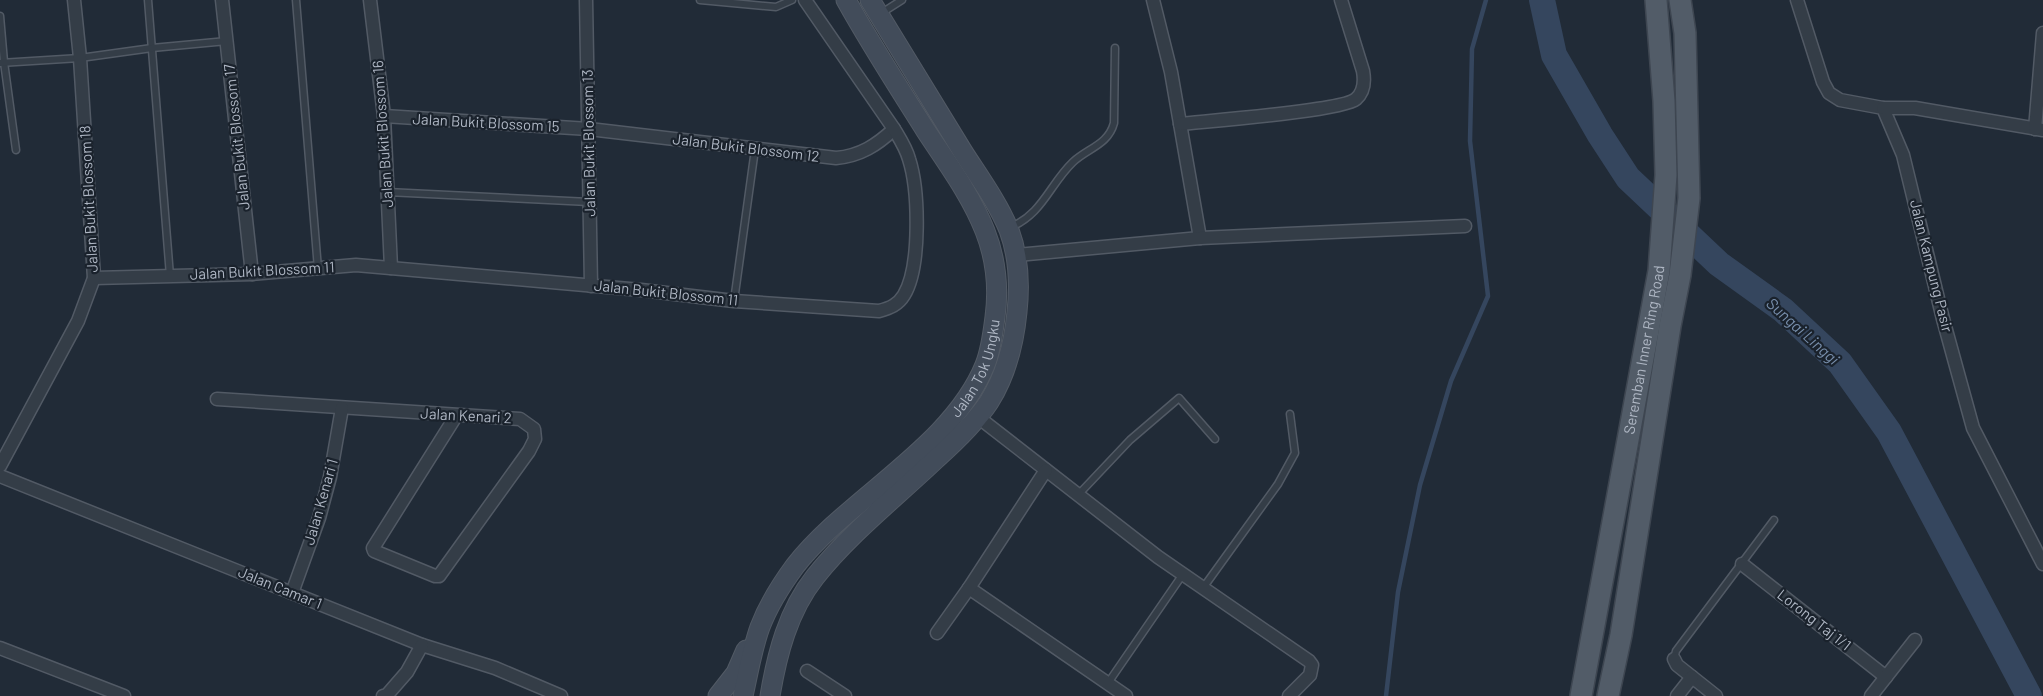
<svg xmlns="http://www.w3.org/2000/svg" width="2043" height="696" font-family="Barlow,sans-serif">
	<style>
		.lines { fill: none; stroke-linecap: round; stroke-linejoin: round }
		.stream { stroke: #35465e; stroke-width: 4.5 }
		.river { stroke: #35465e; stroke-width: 26 }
		.lane-casing { stroke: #525a65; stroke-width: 9 }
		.street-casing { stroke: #525a65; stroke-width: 15 }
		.secondary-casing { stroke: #525a65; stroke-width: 21 }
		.primary-casing { stroke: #3e4651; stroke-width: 24 }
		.lane { stroke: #343d47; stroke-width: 6 }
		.street { stroke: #343d47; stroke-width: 12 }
		.secondary { stroke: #424c5a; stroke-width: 19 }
		.primary { stroke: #525c68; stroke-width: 21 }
		.labels { text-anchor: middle; stroke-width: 4.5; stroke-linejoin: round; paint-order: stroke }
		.street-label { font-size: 15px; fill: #afb7c4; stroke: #1a222c }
		.water-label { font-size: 16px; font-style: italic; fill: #778eab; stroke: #1a222c }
	</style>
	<rect width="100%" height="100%" fill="#212b37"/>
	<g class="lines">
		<!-- stream -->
		<polyline class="stream" points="1386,696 1398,592 1420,485 1451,381 1488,296 1470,141 1472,49 1486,0"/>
		<!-- river -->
		<polyline class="river" points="1542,0 1554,55 1600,135 1628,178 1719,264 1783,310 1840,363 1889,432 2029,696"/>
		<!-- lane casing -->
		<g class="lane-casing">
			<g id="lane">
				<polyline points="148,0 170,276"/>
				<polyline points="296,0 318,269"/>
				<polyline points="700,0 776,7 792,0"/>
				<polyline points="880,14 902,0"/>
				<polyline points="0,16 4,62 16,150"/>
				<polyline points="0,63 80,58 152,48 227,41"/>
				<polyline points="387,192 589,202"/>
				<path d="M1009 228C1043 214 1049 185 1073 162 1088 148 1108 145 1114 123L1115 48"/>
				<polyline points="734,301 755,149"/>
				<polyline points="1078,495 1130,440 1179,398 1215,439"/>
				<polyline points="1203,588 1278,484 1295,453 1290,414"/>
				<polyline points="1674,659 1676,651 1774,520"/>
				<polyline points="1108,683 1183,574"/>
			</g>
		</g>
		<!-- street casing -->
		<g class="street-casing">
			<g id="street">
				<polyline points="222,0 252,274"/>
				<polyline points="370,0 384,116 391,268"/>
				<polyline points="586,0 591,286"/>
				<polyline points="1153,0 1171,72 1200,238"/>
				<polyline points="1797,0 1823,82 1829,93 1840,100 1883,108 1903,155 1943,319 1973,428 2043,564"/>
				<polyline points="1883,108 1915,108 2043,130"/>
				<path d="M384 116 589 129 836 158C860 156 877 145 894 129"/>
				<path d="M1180 124C1207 121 1342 111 1356 99 1364 92 1365 82 1363 71L1341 0"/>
				<polyline points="2035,129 2043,33"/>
				<polyline points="1017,255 1200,238 1465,226"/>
				<path d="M94 278 252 274 356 265 641 290 734 301 879 311C890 308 898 305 904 295 921 267 919 190 909 159 906 148 900 139 894 129L805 0"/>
				<polyline points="217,399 520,419 534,429 535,439 529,451 439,576 435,576 374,551 373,548 456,416"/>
				<polyline points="978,417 1158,557 1309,661 1312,665 1310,675 1289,696"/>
				<polyline points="0,466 78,321 94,278 80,58 74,0"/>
				<polyline points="0,476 422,645 495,668 561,696"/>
				<polyline points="1742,564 1886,677"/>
				<polyline points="969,588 1126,696"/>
				<polyline points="292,593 319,518 330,477 342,408"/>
				<polyline points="937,633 969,588 1046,470"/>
				<polyline points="0,648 124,696"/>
				<polyline points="1674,659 1677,665 1716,696"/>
				<polyline points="807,671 845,696"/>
				<polyline points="383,696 387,695 407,672 422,645"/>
				<polyline points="1677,696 1692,677"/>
				<polyline points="1871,696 1915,640"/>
			</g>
		</g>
		<!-- secondary casing -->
		<g class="secondary-casing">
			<g id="secondary">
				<polyline points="718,696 736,673 746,650"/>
				<path id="s1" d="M743 696C748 674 752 649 760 627 768 606 781 585 795 566 848 498 952 447 985 365 991 350 993 333 995 317 999 287 996 259 985 231 971 195 947 163 926 131 899 88 871 45 846 0"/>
				<path d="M770 696C777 654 788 611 815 577 849 534 896 497 936 459 955 442 975 423 989 402 1006 375 1014 343 1017 312 1020 284 1019 257 1009 230 998 203 979 177 963 152 932 101 901 51 870 0"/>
			</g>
		</g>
		<!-- primary casing -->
		<g class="primary-casing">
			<g id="primary">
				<path id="s2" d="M1581 696 1659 271 1666 175 1664 101 1656 0"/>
				<polyline points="1608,696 1621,635 1670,326 1680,275 1689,198 1685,33 1680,0"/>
			</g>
		</g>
		<!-- lane -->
		<use href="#lane" class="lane"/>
		<!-- street -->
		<use href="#street" class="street"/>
		<!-- secondary -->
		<use href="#secondary" class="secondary"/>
		<!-- primary -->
		<use href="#primary" class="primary"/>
	</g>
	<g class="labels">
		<!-- street labels -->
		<g class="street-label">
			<text transform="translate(486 123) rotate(3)" y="5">Jalan Bukit Blossom 15</text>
			<text transform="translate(383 134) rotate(-94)" y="5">Jalan Bukit Blossom 16</text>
			<text transform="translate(237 137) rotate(-96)" y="5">Jalan Bukit Blossom 17</text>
			<text transform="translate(589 143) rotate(-91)" y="5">Jalan Bukit Blossom 13</text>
			<text transform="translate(746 148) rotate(7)" y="5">Jalan Bukit Blossom 12</text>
			<text transform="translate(89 199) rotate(-93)" y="5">Jalan Bukit Blossom 18</text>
			<text transform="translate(1931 266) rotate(76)" y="5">Jalan Kampung Pasir</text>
			<text transform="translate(262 271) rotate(-3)" y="5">Jalan Bukit Blossom 11</text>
			<text transform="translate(666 293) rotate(6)" y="5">Jalan Bukit Blossom 11</text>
			<text dy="5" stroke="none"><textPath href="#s2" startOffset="352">Seremban Inner Ring Road</textPath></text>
			<text dy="5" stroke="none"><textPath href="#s1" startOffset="414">Jalan Tok Ungku</textPath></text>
			<text transform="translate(466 416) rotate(3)" y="5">Jalan Kenari 2</text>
			<text transform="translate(321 502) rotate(-74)" y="5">Jalan Kenari 1</text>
			<text transform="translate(280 588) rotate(22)" y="5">Jalan Camar 1</text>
			<text transform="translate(1814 620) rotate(38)" y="5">Lorong Taj 1/1</text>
		</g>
		<!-- water labels -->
		<g class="water-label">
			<text transform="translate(1803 331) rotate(42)" y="6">Sungai Linggi</text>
		</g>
	</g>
</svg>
